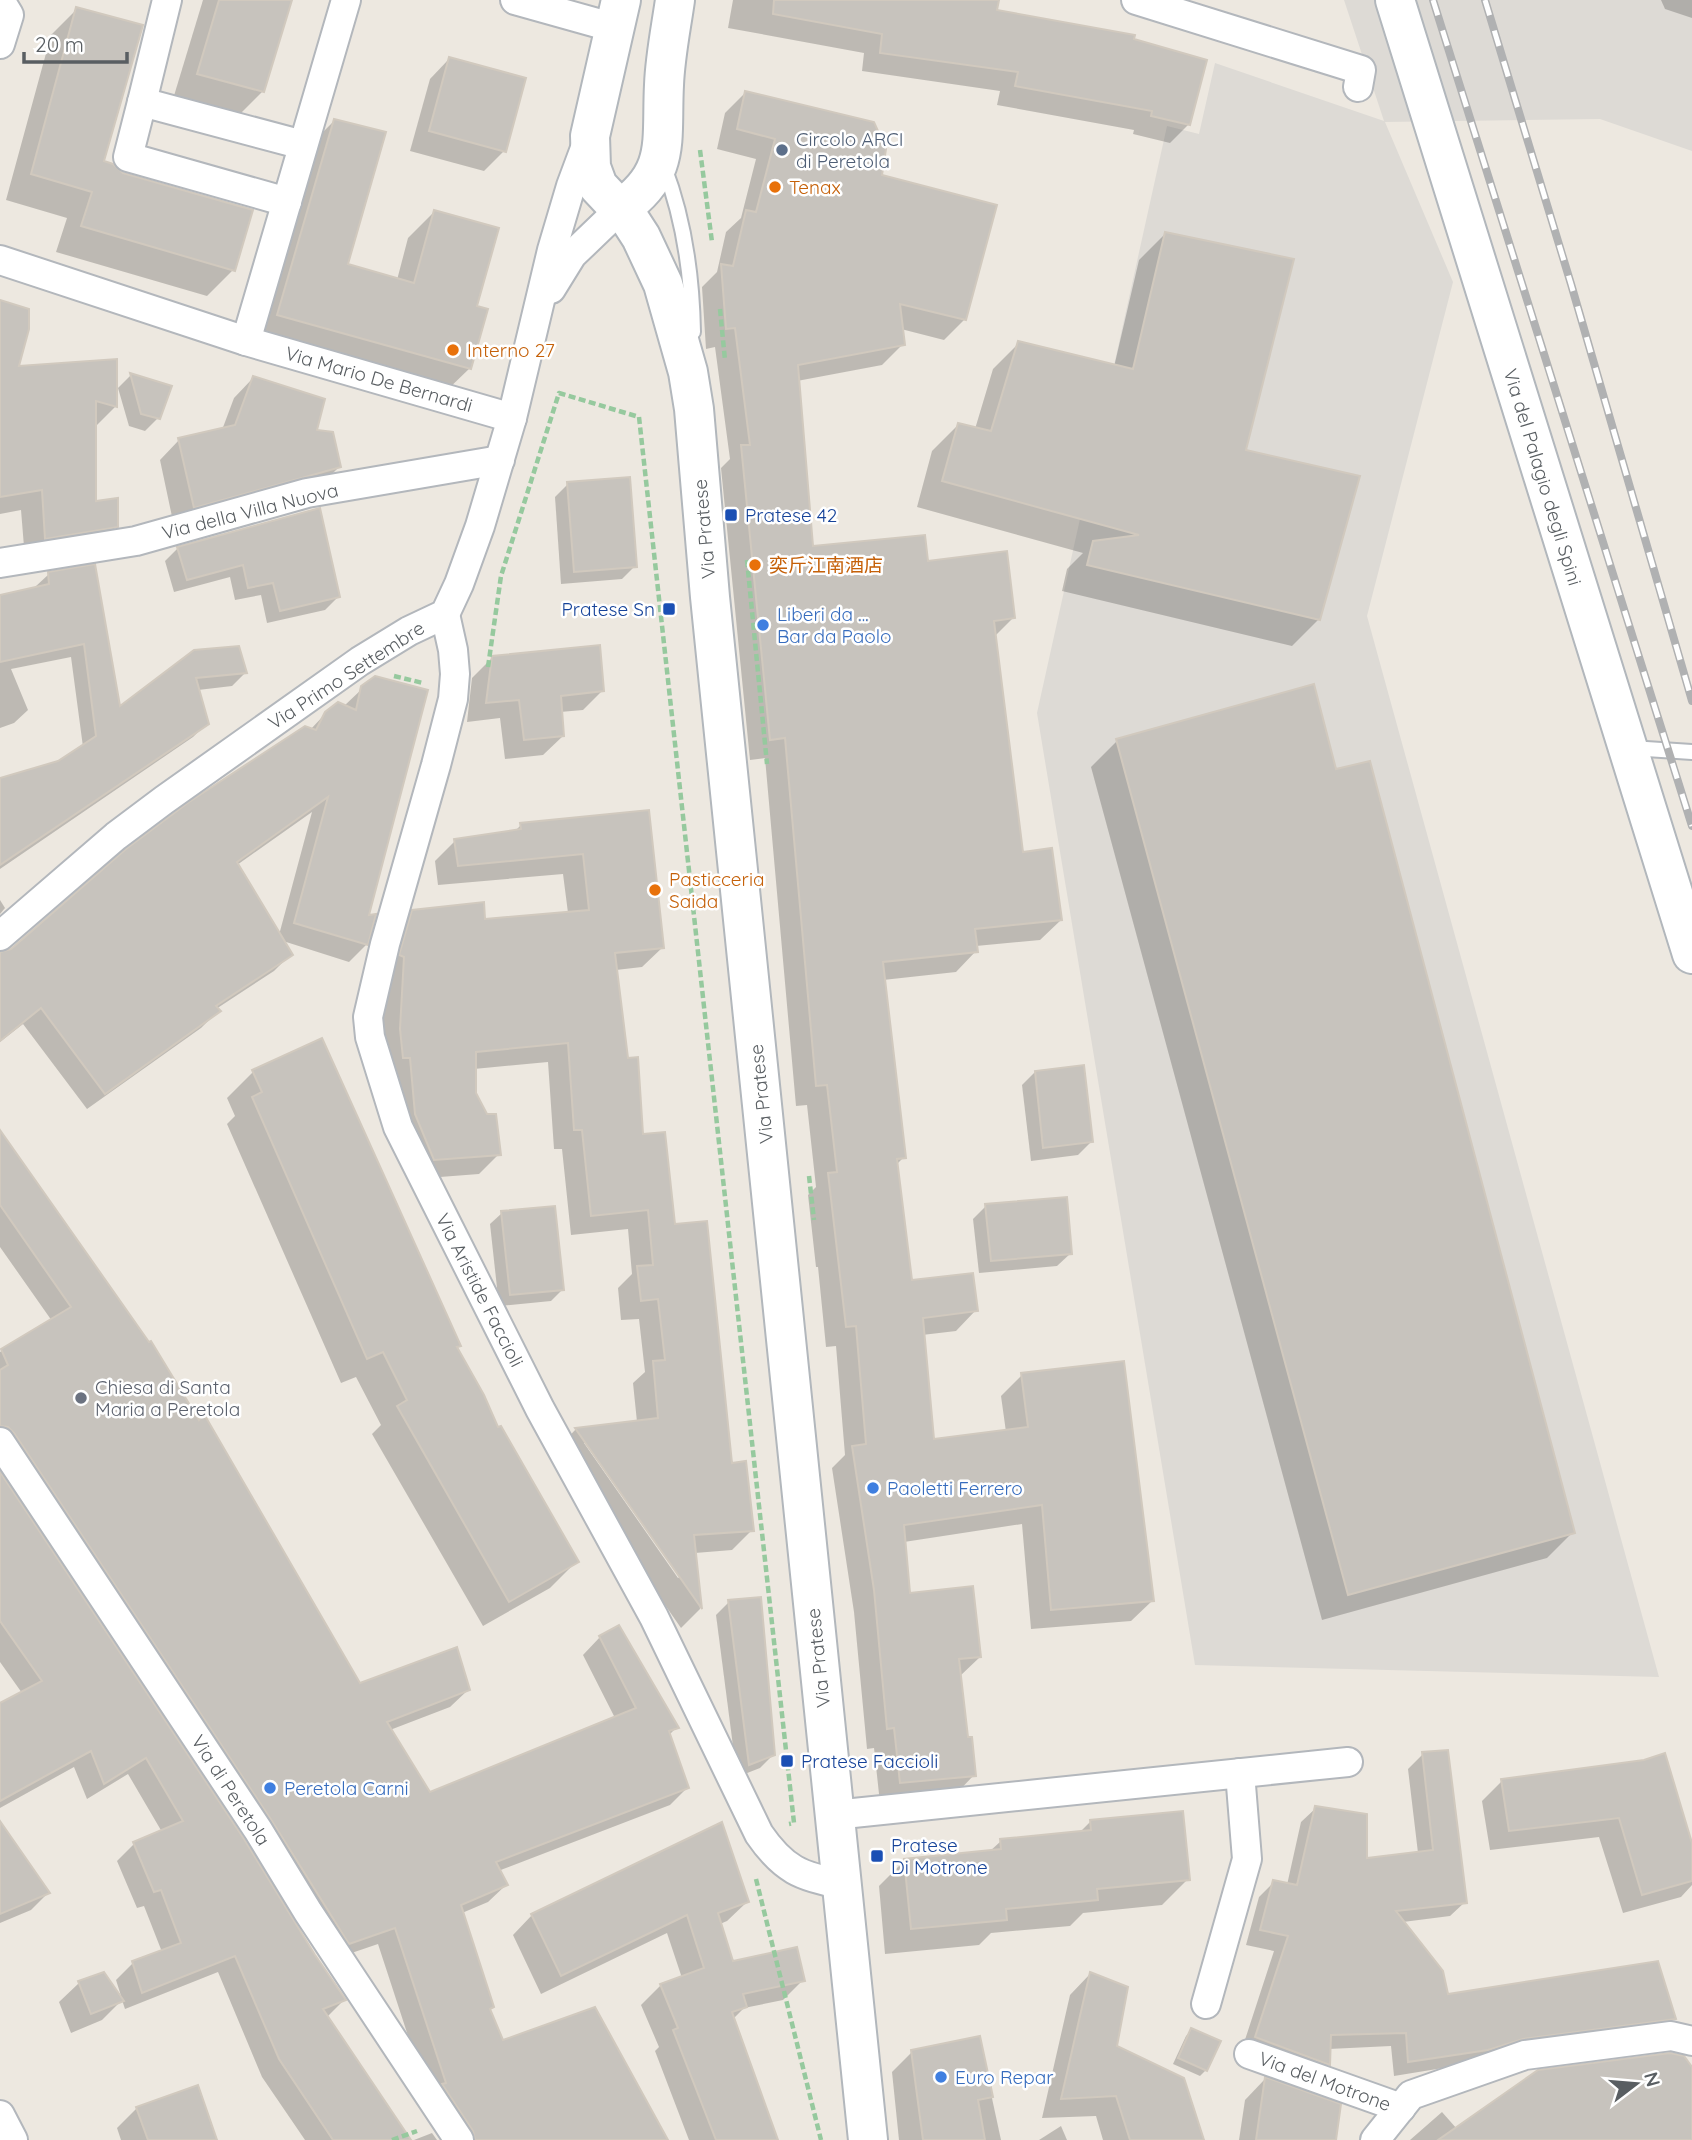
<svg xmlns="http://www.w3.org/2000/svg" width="1692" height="2140" font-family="Quicksand,'Noto Sans SC',sans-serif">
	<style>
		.industrial { fill: #dddad5 }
		.shadow { fill: #0003; fill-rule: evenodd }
		.building { fill: #c7c3bd; stroke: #d1c9be; stroke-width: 2 }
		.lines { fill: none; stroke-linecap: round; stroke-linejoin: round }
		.lane-casing { stroke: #b3b7bc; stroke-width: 18 }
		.street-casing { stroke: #b3b7bc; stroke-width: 32 }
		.secondary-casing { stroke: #b2b7bc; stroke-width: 42 }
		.path { stroke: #96c99e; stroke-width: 4.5; stroke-dasharray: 7 3.5; stroke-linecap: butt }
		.lane { stroke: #fff; stroke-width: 14 }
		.street { stroke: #fff; stroke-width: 28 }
		.secondary { stroke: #fff; stroke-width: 38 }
		.rail-casing { stroke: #b0b1b2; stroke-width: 8 }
		.rail { stroke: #fff; stroke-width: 5; stroke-dasharray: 16; stroke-linecap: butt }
		.service-dot { fill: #5c6f8a; stroke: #fff; stroke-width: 2.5 }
		.food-dot { fill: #e8710a; stroke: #fff; stroke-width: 2.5 }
		.transit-dot { fill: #1a4fb4; stroke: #fff; stroke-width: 2.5 }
		.shop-dot { fill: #3f7fe0; stroke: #fff; stroke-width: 2.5 }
		.worship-dot { fill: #6b7280; stroke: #fff; stroke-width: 2.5 }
		.labels { text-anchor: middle; stroke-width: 5; stroke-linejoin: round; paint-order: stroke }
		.service-label { font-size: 19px; fill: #4e5e75; stroke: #fff; text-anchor: start }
		.food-label { font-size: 19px; fill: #c56008; stroke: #fff; text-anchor: start }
		.street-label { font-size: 19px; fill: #595e62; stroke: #fff }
		.transit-label { font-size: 19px; fill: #164399; stroke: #fff; text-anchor: start }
		.shop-label { font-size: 19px; fill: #366cbe; stroke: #fff; text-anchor: start }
		.worship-label { font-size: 19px; fill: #5b616d; stroke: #fff; text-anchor: start }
	</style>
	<rect width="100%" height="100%" fill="#ede8e0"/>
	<!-- industrial -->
	<polygon class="industrial" points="1344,0 1692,0 1692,151 1600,119 1385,122 1453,282 1367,616 1659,1677 1195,1665 1037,713 1167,126 1199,134 1215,63 1384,121"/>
	<!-- shadow -->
	<g class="shadow">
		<polygon points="203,0 290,0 263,91 238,116 173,99"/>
		<polygon points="733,0 997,0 995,11 1189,124 1170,143 1133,134 1134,130 997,105 1000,91 862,71 864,53 728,28"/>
		<polygon points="1661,0 1692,0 1692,18 1665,9"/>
		<polygon points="77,9 102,162 233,270 207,296 56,252 67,218 6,200 51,35"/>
		<polygon points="449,59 504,151 484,171 410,151 430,79"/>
		<polygon points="745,93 880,177 965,319 944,340 901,329 903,344 882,365 797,381 811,548 927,563 1013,618 994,637 1021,854 1061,920 1040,940 976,946 976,951 956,972 883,980 904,1157 896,1165 910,1282 976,1310 956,1331 922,1335 932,1441 1006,1432 1001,1396 1022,1375 1152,1601 1131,1621 1031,1629 1022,1524 904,1542 908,1595 980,1657 959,1677 966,1739 974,1775 954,1796 880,1803 874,1748 867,1749 854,1612 832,1468 845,1455 836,1346 826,1347 818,1267 816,1267 808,1195 816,1187 807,1105 796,1106 765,758 750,760 721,468 730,459 715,347 706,349 702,287 717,272 726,232 741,218 756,159 717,149 725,113"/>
		<polygon points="334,121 346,265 397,280 408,238 434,212 470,368 443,394 252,341 308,147"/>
		<polygon points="1165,234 1244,451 1318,620 1292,646 1062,591 1067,569 1083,553 917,507 932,451 958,425 975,429 993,369 1019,343 1114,367 1139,260"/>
		<polygon points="0,302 16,368 116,406 94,428 95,503 117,526 96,547 25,559 21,510 0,514"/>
		<polygon points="131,375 158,418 145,431 129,426 118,388"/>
		<polygon points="253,378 315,432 340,466 320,486 174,526 160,460 179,440 222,430 234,398"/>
		<polygon points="568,484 635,566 622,579 561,584 555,497"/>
		<polygon points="319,510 338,597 325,610 267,623 261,595 235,600 230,577 174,592 165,561 178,548"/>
		<polygon points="49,574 119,709 194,651 245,673 232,686 198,690 207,723 193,737 0,869 0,780 59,763 83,747 71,657 11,669 28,710 14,723 0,728 0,597 35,587"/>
		<polygon points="492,658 603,690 583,710 560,712 563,736 543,755 505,759 500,718 467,722 472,678"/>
		<path d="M363 688 367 917 374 916 366 945 349 962 283 941 291 954 274 971 216 1009 218 1011 201 1028 87 1109 23 1024 0 1042V954L12 950 310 730 326 713 344 706ZM312 812 279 935 237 865Z"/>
		<polygon points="1117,741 1335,771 1573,1532 1547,1558 1322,1620 1091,767"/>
		<path d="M647 812 663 947 642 967 616 970 626 1060 642 1136 674 1226 730 1465 752 1530 732 1550 695 1553 700 1609 681 1628 557 1449 576 1429 637 1422 633 1383 645 1372 639 1319 621 1320 618 1288 632 1274 628 1229 571 1235 562 1149H554L548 1062 474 1069 475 1094 499 1154 479 1174 414 1179 381 1050 384 977 392 932 413 912 484 921 568 913 563 874 438 885 435 861 455 841 514 832 521 825ZM584 1443H588L681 1576 678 1578Z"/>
		<polygon points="0,900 5,908 0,914"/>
		<polygon points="253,1072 459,1345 455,1349 497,1429 576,1562 550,1588 483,1626 372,1434 381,1425 356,1377 341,1383 227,1124 235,1116 227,1098"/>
		<polygon points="1035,1072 1091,1142 1078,1155 1031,1161 1022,1085"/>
		<polygon points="0,1133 359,1685 468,1690 450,1707 390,1730 430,1794 615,1718 583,1655 600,1637 676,1728 669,1735 687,1788 670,1805 498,1871 506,1885 488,1902 462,1913 492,2007 489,2010 502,2042 666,2140 451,2140 429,2100 378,1944 331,1960 0,1455 0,1352 52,1321 0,1247"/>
		<polygon points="986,1206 1071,1253 1057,1266 979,1273 973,1219"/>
		<polygon points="502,1213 563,1289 551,1301 499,1306 490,1224"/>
		<polygon points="0,1475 313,1956 344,2000 327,2017 409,2140 305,2140 262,2077 218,1972 125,2009 122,2000 102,2020 71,2033 59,2002 79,1983 122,1999 116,1980 133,1963 162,1952 144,1906 137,1908 117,1861 134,1844 162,1832 128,1774 87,1799 74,1767 0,1808 0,1705 22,1693 0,1662"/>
		<polygon points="729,1602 773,1755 760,1768 737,1777 716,1615"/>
		<polygon points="1423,1754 1465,1902 1450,1916 1403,1922 1446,1996 1674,2019 1659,2033 1394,2076 1391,2046 1329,2049 1328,2064 1314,2079 1241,2052 1274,1951 1246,1945 1259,1897 1274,1882 1287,1885 1301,1822 1316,1808 1365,1860 1418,1853 1408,1769"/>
		<polygon points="1645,1762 1692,1849 1692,1885 1681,1897 1623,1913 1599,1837 1490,1850 1482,1801 1502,1781"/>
		<polygon points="1091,1821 1188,1879 1162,1905 1083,1913 1070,1926 991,1933 979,1945 885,1954 879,1886 905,1860 989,1852 1001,1841 1079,1833"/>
		<polygon points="0,1824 48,1893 31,1910 0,1923"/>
		<polygon points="747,1902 727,1921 720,1924 732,1963 803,1980 783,2000 744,2008 732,2020 772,2140 689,2140 655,2051 659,2047 641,2005 661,1985 682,1978 667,1933 541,1994 513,1935 532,1915"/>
		<polygon points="1090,1974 1115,2047 1202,2140 1103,2140 1096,2116 1042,2118 1070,1995"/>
		<polygon points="1192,2030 1206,2070 1200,2076 1173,2064 1186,2036"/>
		<polygon points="979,2038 1001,2140 899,2140 892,2072 912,2052"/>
		<polygon points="1692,2070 1692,2140 1410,2140 1442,2112 1457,2129"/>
		<polygon points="1265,2079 1334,2140 1239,2140 1245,2100"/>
		<polygon points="137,2108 182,2140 121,2140 117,2128"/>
		<polygon points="1061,2126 1067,2140 1039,2140"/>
		<polygon points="432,2133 437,2140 414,2140"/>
	</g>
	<!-- building -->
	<g class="building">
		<polygon points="219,0 292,0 264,92 197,74"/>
		<polygon points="774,0 999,0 997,10 1135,35 1134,39 1207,60 1190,125 1151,116 1152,111 1015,86 1018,72 880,53 882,34 773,14"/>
		<polygon points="76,7 143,25 104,161 113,164 123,173 253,210 235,271 81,226 92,192 31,174"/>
		<polygon points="449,57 526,78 506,152 429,131"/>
		<polygon points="745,91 874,122 886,149 882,175 997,205 966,320 900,304 905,345 798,365 813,546 925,535 928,561 1007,551 1015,618 994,621 1023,852 1052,848 1062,920 975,929 978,952 883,962 906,1158 897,1159 912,1280 973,1273 978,1311 923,1318 934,1439 1028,1427 1021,1373 1124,1361 1154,1601 1051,1610 1042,1505 904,1525 910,1593 973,1586 981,1657 959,1659 968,1737 972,1737 976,1776 900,1783 894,1728 887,1729 874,1590 852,1446 866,1444 856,1326 846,1327 828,1173 837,1172 827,1085 816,1086 785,738 770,740 741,445 750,445 735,328 726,329 721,264 733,266 746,210 756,212 775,139 737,129"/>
		<polygon points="334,119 386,132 348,264 414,283 434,210 499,228 477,306 488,309 471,369 277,315"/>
		<polygon points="1165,232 1294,259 1246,450 1360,476 1320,620 1087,565 1093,541 1139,535 942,481 958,423 991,431 1018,341 1133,369"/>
		<polygon points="0,300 29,309 29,329 19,366 117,359 117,407 96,401 96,501 118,498 118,527 45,539 42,490 0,497"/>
		<polygon points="130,373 172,386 160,419 141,414"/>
		<polygon points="253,376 325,399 317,430 333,432 341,467 194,508 178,438 235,425"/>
		<polygon points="630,477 637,567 574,572 567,482"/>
		<polygon points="320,508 340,597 280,611 273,583 248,588 243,565 187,580 177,547"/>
		<polygon points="95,564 120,706 194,650 239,646 247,673 196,678 209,724 0,865 0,778 58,761 96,736 84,644 0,662 0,595 49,584 48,572"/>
		<polygon points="600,645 604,691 561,696 564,736 524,740 519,700 486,703 492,656"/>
		<polygon points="375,676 428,690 369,915 376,914 368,945 294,923 328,797 237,862 293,955 216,1006 221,1011 105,1094 41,1008 0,1041 0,952 11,949 126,849 189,802 305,726 316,730 325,712 338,702 356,710 361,686"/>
		<polygon points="1314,684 1336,769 1370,761 1575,1533 1348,1595 1116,739"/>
		<polygon points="649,810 664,948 615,953 628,1058 638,1057 643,1134 665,1132 675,1224 707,1221 732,1463 746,1461 754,1531 694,1535 702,1609 575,1428 658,1418 653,1361 665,1360 658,1299 641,1301 637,1266 653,1265 648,1210 591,1216 582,1130 574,1130 568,1043 476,1052 476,1093 487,1114 496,1114 501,1155 434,1160 415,1114 410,1058 403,1058 400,1029 404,957 399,955 412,910 484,902 485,919 589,910 583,854 458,866 454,839 521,829 520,823"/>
		<polygon points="322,1038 461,1346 457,1347 484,1395 498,1427 501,1426 579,1562 509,1602 397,1406 407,1400 383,1352 367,1359 252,1097 262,1092 252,1070"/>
		<polygon points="1084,1065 1093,1142 1043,1148 1035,1071"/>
		<polygon points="0,1130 149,1342 151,1341 199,1420 204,1414 360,1683 457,1647 470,1690 387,1722 430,1792 636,1708 599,1636 619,1625 679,1728 669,1731 689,1788 496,1862 508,1885 461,1905 494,2007 490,2009 503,2040 595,2007 668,2140 475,2140 473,2131 442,2084 446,2083 395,1928 349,1944 272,1821 14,1433 8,1427 0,1426 0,1370 8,1365 1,1349 71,1307 0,1205"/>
		<polygon points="1067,1197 1072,1254 991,1261 985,1204"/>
		<polygon points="555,1206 564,1290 510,1295 501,1211"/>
		<polygon points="0,1472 244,1839 315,1955 346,2000 323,2009 411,2140 333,2140 279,2059 235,1956 142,1993 132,1961 181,1943 161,1890 154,1892 133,1842 183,1821 146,1758 104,1784 91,1751 0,1801 0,1703 42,1681 0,1621"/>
		<polygon points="761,1597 775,1755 749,1765 728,1600"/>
		<polygon points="1448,1750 1467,1903 1396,1911 1443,1971 1448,1994 1658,1961 1676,2019 1523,2039 1488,2050 1408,2062 1406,2033 1331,2035 1330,2065 1255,2037 1288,1936 1260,1930 1273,1880 1297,1885 1315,1806 1367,1814 1367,1858 1433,1850 1422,1752"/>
		<polygon points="1665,1753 1692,1843 1692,1881 1642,1895 1619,1818 1509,1831 1501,1779 1644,1760"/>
		<polygon points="1183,1811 1190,1880 1097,1889 1098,1900 1006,1909 1007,1920 911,1929 904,1859 1001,1849 1000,1839 1091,1830 1090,1820"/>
		<polygon points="0,1821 50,1893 0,1914"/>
		<polygon points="722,1822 749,1902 718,1913 733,1961 797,1947 805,1981 743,1994 747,2007 732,2012 778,2140 716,2140 673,2030 678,2028 660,1984 704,1968 687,1915 561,1976 531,1914"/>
		<polygon points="104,1972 124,2001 91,2014 78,1981"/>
		<polygon points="1090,1972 1128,1987 1117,2046 1184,2078 1204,2140 1130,2140 1116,2096 1061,2099"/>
		<polygon points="1191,2028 1221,2041 1207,2071 1178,2058"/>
		<polygon points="980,2036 993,2097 978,2100 985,2140 923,2140 911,2050"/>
		<polygon points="1670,2053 1684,2056 1692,2067 1692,2140 1438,2140 1538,2070"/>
		<polygon points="1265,2077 1341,2104 1336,2140 1256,2140"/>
		<polygon points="198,2085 217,2140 148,2140 136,2107"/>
	</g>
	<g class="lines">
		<!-- lane casing -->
		<g class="lane-casing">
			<g id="lane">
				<path d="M664 167C684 219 692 277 693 332"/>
				<polyline points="1631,748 1692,752"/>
			</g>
		</g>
		<!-- street casing -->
		<g class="street-casing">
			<g id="street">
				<polyline points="515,0 615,28"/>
				<polyline points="1136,0 1361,70 1358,87"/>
				<polyline points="0,44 9,15 0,0"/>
				<polyline points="142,102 167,0"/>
				<polyline points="287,202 128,157 142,102 303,145"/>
				<polyline points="0,260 246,341 512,418"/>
				<polyline points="551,289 572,255 620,209"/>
				<polyline points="246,341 346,0"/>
				<polyline points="0,563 136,541 307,493 500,460"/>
				<path d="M445 614 453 650 455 674 453 699 436 765 385 944 368 1017 370 1037 398 1127 540 1409 654 1617 759 1834C783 1869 801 1877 842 1884"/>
				<polyline points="0,936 116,836 164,800 360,661 409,631 445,614 459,584 480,526 512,418 552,250 571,186 587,143"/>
				<polyline points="0,1442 258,1830 308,1912 459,2140"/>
				<polyline points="834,1815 1348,1762"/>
				<polyline points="1206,2004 1247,1859 1240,1773"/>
				<polyline points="1249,2054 1401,2108"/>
				<polyline points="0,2115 13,2140"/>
				<polyline points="1375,2140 1411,2095 1525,2055 1671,2036 1692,2041"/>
			</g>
		</g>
		<!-- secondary casing -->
		<g class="secondary-casing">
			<g id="secondary">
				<polyline points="621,0 590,136 591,167 598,186 630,220 641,237 663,284 688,372 694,409 710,597 868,2140"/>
				<polyline points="1395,0 1692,954"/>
				<path d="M620 209C672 173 661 141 664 85 665 57 671 28 675 0"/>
			</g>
		</g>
		<!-- path -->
		<g class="path">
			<polyline points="700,150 712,242"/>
			<polyline points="720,309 725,360"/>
			<polyline points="747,560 767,764"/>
			<polyline points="488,667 501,576 559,393 639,417 794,1823 789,1824"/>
			<polyline points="394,676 423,683"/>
			<polyline points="809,1176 814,1220"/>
			<polyline points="756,1879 821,2140"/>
			<polyline points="392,2140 417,2131"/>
		</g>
		<!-- lane -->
		<use href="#lane" class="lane"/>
		<!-- street -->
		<use href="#street" class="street"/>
		<!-- secondary -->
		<use href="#secondary" class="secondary"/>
		<!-- rail casing -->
		<g class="rail-casing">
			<g id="rail">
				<polyline points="1433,0 1692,826"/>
				<polyline points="1485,0 1571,284 1692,701"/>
			</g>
		</g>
		<!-- rail -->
		<use href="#rail" class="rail"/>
	</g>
	<!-- markers -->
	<circle class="service-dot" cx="782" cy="150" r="7"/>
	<g class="food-dot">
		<circle cx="775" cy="187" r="7"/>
		<circle cx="453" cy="350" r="7"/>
		<circle cx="755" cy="565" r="7"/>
		<circle cx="655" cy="890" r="7"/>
	</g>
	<g class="transit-dot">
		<rect x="724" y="508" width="14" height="14" rx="3.5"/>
		<rect x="662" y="602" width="14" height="14" rx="3.5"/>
		<rect x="780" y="1754" width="14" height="14" rx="3.5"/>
		<rect x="870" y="1849" width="14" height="14" rx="3.5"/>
	</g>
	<g class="shop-dot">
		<circle cx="763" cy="625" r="7"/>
		<circle cx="873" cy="1488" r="7"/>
		<circle cx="270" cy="1788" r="7"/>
		<circle cx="941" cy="2077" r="7"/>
	</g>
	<circle class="worship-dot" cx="81" cy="1398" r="7"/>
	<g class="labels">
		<!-- service labels -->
		<g class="service-label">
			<text x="796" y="146">Circolo ARCI<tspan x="796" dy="22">di Peretola</tspan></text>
		</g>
		<!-- food labels -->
		<g class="food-label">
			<text x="789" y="194">Tenax</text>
			<text x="467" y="357">Interno 27</text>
			<text x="769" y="572">奕斤江南酒店</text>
			<text x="669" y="886">Pasticceria<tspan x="669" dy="22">Saida</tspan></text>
		</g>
		<!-- street labels -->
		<g class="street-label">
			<text transform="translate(379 379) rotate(16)" y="7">Via Mario De Bernardi</text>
			<text transform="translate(1543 477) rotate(73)" y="7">Via del Palagio degli Spini</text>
			<text transform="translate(250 511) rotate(-14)" y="7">Via della Villa Nuova</text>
			<text transform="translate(704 529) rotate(-95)" y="7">Via Pratese</text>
			<text transform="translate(346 675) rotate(-33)" y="7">Via Primo Settembre</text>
			<text transform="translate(761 1094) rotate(-96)" y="7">Via Pratese</text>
			<text transform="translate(480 1290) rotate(63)" y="7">Via Aristide Faccioli</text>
			<text transform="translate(818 1658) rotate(-96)" y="7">Via Pratese</text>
			<text transform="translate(231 1790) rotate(57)" y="7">Via di Peretola</text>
			<text transform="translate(1325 2081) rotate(20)" y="7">Via del Motrone</text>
		</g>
		<!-- transit labels -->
		<g class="transit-label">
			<text x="745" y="522">Pratese 42</text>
			<text x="655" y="616" text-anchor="end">Pratese Sn</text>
			<text x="801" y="1768">Pratese Faccioli</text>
			<text x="891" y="1852">Pratese<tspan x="891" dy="22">Di Motrone</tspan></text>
		</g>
		<!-- shop labels -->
		<g class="shop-label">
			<text x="777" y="621">Liberi da ...<tspan x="777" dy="22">Bar da Paolo</tspan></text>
			<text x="887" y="1495">Paoletti Ferrero</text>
			<text x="284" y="1795">Peretola Carni</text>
			<text x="955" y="2084">Euro Repar</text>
		</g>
		<!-- worship labels -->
		<g class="worship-label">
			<text x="95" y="1394">Chiesa di Santa<tspan x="95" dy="22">Maria a Peretola</tspan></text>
		</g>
	</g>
	<!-- north arrow -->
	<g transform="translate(1636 2084) rotate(74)" stroke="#ffffff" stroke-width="5" paint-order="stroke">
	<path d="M0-5L12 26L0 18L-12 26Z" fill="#595e62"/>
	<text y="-10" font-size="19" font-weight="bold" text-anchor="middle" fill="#595e62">N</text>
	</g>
	<!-- scale -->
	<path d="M24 52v10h103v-10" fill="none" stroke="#595e62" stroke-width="3.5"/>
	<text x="35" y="52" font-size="21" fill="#595e62" stroke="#ffffff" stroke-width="5" paint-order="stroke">20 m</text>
</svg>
